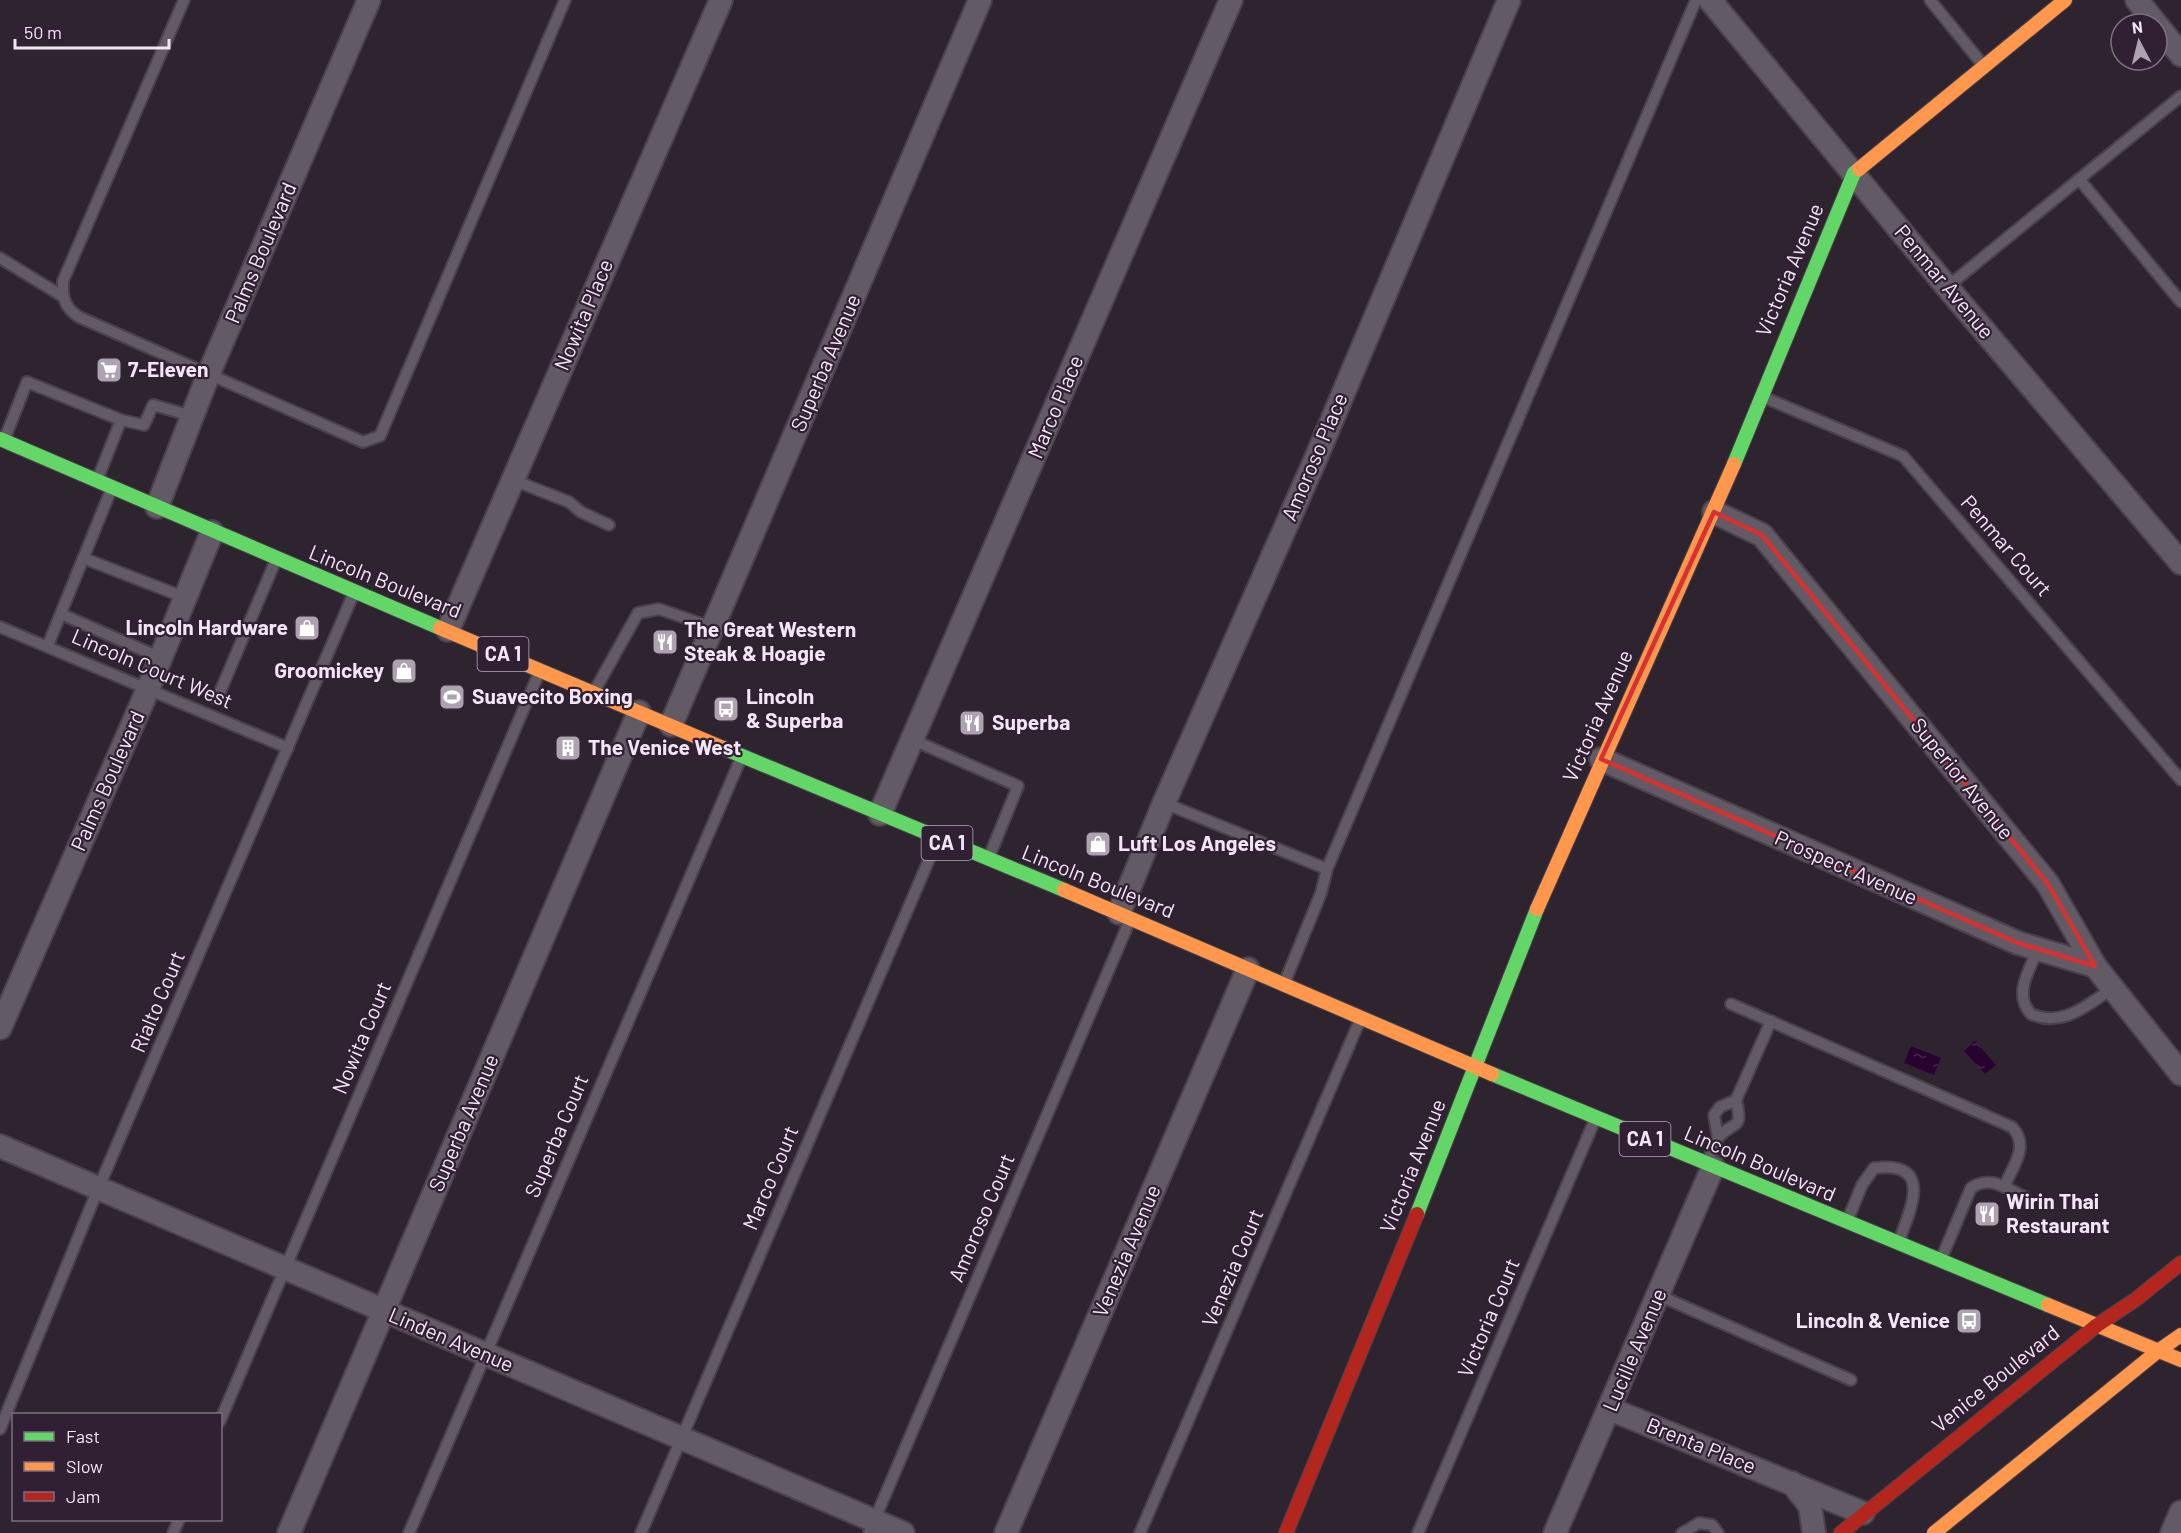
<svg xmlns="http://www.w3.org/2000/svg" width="2181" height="1533" font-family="Barlow,sans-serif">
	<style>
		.water { fill: url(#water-ripples) }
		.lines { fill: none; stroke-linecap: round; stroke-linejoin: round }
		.lane-casing { stroke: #4a414b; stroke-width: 14 }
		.street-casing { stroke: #4a414b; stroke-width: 26 }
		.fast-casing { stroke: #4a414b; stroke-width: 16 }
		.slow-casing { stroke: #4a414b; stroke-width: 16 }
		.jam-casing { stroke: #4a414b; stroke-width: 16 }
		.lane { stroke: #625a64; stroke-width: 10 }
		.street { stroke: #625a64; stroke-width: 22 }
		.fast { stroke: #63d668; stroke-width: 14 }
		.slow { stroke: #ff974d; stroke-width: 14 }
		.jam { stroke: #b3261e; stroke-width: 14 }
		.marked { fill: none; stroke: #d73232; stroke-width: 4.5; stroke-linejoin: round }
		.labels { text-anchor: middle; stroke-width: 4.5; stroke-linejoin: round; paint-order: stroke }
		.shield { fill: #311f34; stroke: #b8aabb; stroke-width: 1.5 }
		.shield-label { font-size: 20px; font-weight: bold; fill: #f2e6f5 }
		.street-label { font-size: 21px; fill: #f2e6f5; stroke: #311f34 }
		.poi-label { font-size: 21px; font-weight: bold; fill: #f2e6f5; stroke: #311f34; text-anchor: start }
	</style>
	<defs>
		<pattern id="water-ripples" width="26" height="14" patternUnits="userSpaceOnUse" patternTransform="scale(1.5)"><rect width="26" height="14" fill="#290330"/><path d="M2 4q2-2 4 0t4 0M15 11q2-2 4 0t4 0" fill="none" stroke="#48284f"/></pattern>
	</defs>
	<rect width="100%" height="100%" fill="#2e242f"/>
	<!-- water -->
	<g class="water">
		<polygon points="1975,1041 1996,1065 1985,1074 1964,1051"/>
		<polygon points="1911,1046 1941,1058 1934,1075 1904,1063"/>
	</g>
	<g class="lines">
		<!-- lane casing -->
		<g class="lane-casing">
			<g id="lane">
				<path d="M184 0 63 281C62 298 65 308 79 317L363 442 380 436 565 0"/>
				<polyline points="1930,0 1983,65"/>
				<polyline points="2079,179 2181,302"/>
				<polyline points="0,258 62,296"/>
				<polyline points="1947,287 2181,96"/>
				<polyline points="1763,397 1903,456 2181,780"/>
				<polyline points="121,420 144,425 153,405 192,416"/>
				<polyline points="5,438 27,382 121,420 98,478"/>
				<polyline points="513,480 569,502 581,512 609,525"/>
				<polyline points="83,558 186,598"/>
				<polyline points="61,614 161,658"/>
				<polyline points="0,627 288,748"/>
				<polyline points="48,645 111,490"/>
				<polyline points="595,690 638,613 659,609 714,628"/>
				<polyline points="217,699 275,562"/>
				<polyline points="913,740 1018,786 989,857"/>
				<polyline points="1164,803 1327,869"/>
				<path d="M2038 949C2029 971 2013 994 2031 1014 2063 1028 2087 1005 2113 988"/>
				<polyline points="1286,979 1321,893 1327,869 1696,0"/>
				<path d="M1731 1004 2012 1127C2030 1146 2013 1166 2004 1187"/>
				<polyline points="1736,1100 1771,1021"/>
				<path d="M1708 1161C1711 1154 1713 1144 1718 1138 1733 1119 1744 1133 1736 1100L1720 1107 1714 1115 1718 1138"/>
				<path d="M1848 1219 1862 1185 1874 1168C1934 1161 1911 1208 1899 1241"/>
				<path d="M1942 1257 1971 1188C1991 1175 2005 1188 2025 1197"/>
				<polyline points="1658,1295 1851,1380"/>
				<polyline points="220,1421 539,673"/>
				<polyline points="0,1429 98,1189 353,595"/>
				<polyline points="173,1533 179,1520"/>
				<polyline points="409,1533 741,758"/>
				<polyline points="641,1533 937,841"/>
				<polyline points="869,1533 1130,920"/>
				<polyline points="1140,1533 1360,1020"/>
				<polyline points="1418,1533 1594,1122"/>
				<polyline points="1682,1533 1699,1523 1712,1525 1718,1533"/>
			</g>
		</g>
		<!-- street casing -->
		<g class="street-casing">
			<g id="street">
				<polyline points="1710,0 1947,287 2181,563"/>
				<polyline points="2137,0 2156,24"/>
				<polyline points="2157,25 2181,55"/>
				<polyline points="157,507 209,373 369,0"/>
				<polyline points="1714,512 1762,535 2048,884 2095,966 2181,1074"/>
				<polyline points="448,630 721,0"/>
				<polyline points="671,725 980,0"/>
				<polyline points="1601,759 2018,943 2095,966"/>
				<polyline points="880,814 1231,0"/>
				<polyline points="1119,913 1164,803 1316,458 1509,0"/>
				<polyline points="0,1028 148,689 212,532"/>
				<polyline points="0,1146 903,1533"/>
				<polyline points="1610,1409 1863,1513"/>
				<polyline points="1792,1483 1810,1506 1814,1533"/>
				<polyline points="289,1533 639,712"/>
				<polyline points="1006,1533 1248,969"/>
				<polyline points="1555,1533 1713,1167"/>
				<polyline points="2172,1533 2181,1512"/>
			</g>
		</g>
		<!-- fast casing -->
		<g class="fast-casing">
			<g id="fast">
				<polyline points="0,439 440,628"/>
				<polyline points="1734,464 1854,173 1859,169"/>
				<polyline points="723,748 1064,890"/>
				<polyline points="1492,1074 2048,1305"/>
				<polyline points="1417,1214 1537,909"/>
			</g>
		</g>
		<!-- slow casing -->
		<g class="slow-casing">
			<g id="slow">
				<polyline points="1859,169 2065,0"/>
				<polyline points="440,628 723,748"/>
				<polyline points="1064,890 1492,1074"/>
				<polyline points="1537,909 1734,464"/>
				<polyline points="2048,1305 2181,1360"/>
				<polyline points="2158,1351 2181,1335"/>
				<polyline points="1934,1533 2158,1351"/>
			</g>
		</g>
		<!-- jam casing -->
		<g class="jam-casing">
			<g id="jam">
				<polyline points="2096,1326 2135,1300 2181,1263"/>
				<polyline points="1286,1533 1417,1214"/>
				<polyline points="1841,1533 2096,1326"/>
			</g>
		</g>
		<!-- lane -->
		<use href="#lane" class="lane"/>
		<!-- street -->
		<use href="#street" class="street"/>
		<!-- fast -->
		<use href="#fast" class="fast"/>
		<!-- slow -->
		<use href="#slow" class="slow"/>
		<!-- jam -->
		<use href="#jam" class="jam"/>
	</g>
	<!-- marked area -->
	<path class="marked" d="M1714 512 1762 535 2048 884 2095 966 2018 943 1601 759Z"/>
	<!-- icons -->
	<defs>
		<g id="supermarket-square" transform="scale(1.35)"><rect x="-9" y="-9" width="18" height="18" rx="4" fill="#ada2b0" stroke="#311f34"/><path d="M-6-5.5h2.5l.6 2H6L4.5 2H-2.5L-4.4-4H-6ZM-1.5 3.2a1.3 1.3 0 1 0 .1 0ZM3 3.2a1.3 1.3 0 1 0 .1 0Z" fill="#fff"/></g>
		<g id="shop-square" transform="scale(1.35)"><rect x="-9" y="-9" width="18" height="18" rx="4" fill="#ada2b0" stroke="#311f34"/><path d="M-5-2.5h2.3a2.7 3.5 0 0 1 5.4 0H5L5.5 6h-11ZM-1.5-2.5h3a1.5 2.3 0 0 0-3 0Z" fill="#fff"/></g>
		<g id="restaurant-square" transform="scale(1.35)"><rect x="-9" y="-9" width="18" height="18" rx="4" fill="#ada2b0" stroke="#311f34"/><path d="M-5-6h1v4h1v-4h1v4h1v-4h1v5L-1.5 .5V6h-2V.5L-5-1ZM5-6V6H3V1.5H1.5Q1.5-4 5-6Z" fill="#fff"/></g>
		<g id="stadium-square" transform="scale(1.35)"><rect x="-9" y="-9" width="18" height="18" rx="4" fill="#ada2b0" stroke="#311f34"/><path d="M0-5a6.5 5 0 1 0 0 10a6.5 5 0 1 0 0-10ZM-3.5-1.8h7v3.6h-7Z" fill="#fff"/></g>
		<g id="bus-square" transform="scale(1.35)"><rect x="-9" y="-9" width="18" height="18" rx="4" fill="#ada2b0" stroke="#311f34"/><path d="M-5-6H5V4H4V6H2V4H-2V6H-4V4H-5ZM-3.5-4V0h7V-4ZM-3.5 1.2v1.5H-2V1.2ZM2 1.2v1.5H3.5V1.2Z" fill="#fff"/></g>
		<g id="building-square" transform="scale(1.35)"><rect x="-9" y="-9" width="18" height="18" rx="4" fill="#ada2b0" stroke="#311f34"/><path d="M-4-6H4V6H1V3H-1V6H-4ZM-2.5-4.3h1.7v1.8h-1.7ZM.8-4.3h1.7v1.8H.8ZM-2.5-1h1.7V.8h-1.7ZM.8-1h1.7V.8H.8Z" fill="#fff"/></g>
	</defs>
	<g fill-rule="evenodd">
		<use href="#supermarket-square" x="109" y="370"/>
		<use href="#shop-square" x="307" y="628"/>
		<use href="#restaurant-square" x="665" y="642"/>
		<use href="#shop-square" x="404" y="671"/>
		<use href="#stadium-square" x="452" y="697"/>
		<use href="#bus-square" x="726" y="709"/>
		<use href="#restaurant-square" x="972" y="723"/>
		<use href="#building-square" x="568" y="748"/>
		<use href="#shop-square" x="1098" y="844"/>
		<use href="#restaurant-square" x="1987" y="1214"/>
		<use href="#bus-square" x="1969" y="1321"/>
	</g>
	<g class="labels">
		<!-- shield labels -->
		<g class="shield">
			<rect x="477.5" y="637" width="51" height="34" rx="4.5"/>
			<rect x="921.5" y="826" width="51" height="34" rx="4.5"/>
			<rect x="1619.5" y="1122" width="51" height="34" rx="4.5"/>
		</g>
		<g class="shield-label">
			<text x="503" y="661">CA 1</text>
			<text x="947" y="850">CA 1</text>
			<text x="1645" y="1146">CA 1</text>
		</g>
		<!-- street labels -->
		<g class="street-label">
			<text transform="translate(261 253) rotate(-67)" y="7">Palms Boulevard</text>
			<text transform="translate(1790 270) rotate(-67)" y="7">Victoria Avenue</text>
			<text transform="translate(1944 282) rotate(50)" y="7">Penmar Avenue</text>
			<text transform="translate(584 315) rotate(-67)" y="7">Nowita Place</text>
			<text transform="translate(826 363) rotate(-67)" y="7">Superba Avenue</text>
			<text transform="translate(1056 407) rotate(-67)" y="7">Marco Place</text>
			<text transform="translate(1315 457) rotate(-67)" y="7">Amoroso Place</text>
			<text transform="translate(2006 546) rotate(49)" y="7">Penmar Court</text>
			<text transform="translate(385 582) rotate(22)" y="7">Lincoln Boulevard</text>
			<text transform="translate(152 669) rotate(23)" y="7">Lincoln Court West</text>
			<text transform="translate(1598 716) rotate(-66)" y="7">Victoria Avenue</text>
			<text transform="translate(1962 779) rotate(51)" y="7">Superior Avenue</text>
			<text transform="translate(108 781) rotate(-66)" y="7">Palms Boulevard</text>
			<text transform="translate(1846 868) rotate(24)" y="7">Prospect Avenue</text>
			<text transform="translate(1098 882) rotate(22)" y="7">Lincoln Boulevard</text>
			<text transform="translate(158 1002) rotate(-67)" y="7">Rialto Court</text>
			<text transform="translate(362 1038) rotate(-67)" y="7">Nowita Court</text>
			<text transform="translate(464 1123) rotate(-67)" y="7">Superba Avenue</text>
			<text transform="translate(557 1136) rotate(-67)" y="7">Superba Court</text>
			<text transform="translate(1760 1164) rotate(23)" y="7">Lincoln Boulevard</text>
			<text transform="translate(1413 1166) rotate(-68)" y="7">Victoria Avenue</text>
			<text transform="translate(771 1178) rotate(-67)" y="7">Marco Court</text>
			<text transform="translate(982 1218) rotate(-67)" y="7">Amoroso Court</text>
			<text transform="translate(1127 1251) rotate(-67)" y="7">Venezia Avenue</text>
			<text transform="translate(1233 1268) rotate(-67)" y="7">Venezia Court</text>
			<text transform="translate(1489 1318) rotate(-67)" y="7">Victoria Court</text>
			<text transform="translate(451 1340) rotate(23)" y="7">Linden Avenue</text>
			<text transform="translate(1635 1350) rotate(-67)" y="7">Lucille Avenue</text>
			<text transform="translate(1996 1379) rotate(-39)" y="7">Venice Boulevard</text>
			<text transform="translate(1701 1446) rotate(22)" y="7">Brenta Place</text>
		</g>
		<!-- poi labels -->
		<g class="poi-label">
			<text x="128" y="377">7-Eleven</text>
			<text x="288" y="635" text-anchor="end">Lincoln Hardware</text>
			<text x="684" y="637">The Great Western<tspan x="684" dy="24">Steak &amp; Hoagie</tspan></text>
			<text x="384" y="678" text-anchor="end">Groomickey</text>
			<text x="472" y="704">Suavecito Boxing</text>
			<text x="746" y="704">Lincoln<tspan x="746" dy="24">&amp; Superba</tspan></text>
			<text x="992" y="730">Superba</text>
			<text x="588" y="755">The Venice West</text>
			<text x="1118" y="851">Luft Los Angeles</text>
			<text x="2006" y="1209">Wirin Thai<tspan x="2006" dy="24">Restaurant</tspan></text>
			<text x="1950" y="1328" text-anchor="end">Lincoln &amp; Venice</text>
		</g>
	</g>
	<!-- legend -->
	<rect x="12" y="1413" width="210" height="108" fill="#311f34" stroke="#7e6f81" stroke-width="1.5"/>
	<rect x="24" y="1432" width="30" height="9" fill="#63d668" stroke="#7e6f81" stroke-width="1.5"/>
	<text x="66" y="1443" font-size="18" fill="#f2e6f5">Fast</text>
	<rect x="24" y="1462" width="30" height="9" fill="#ff974d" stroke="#7e6f81" stroke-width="1.5"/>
	<text x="66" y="1473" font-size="18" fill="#f2e6f5">Slow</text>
	<rect x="24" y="1492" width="30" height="9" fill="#b3261e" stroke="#7e6f81" stroke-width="1.5"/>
	<text x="66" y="1503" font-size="18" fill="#f2e6f5">Jam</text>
	<!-- north arrow -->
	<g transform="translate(2139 42) rotate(353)"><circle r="28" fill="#311f34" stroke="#7e6f81" stroke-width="1.5"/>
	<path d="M0-4.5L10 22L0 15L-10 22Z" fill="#ada2b0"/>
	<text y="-9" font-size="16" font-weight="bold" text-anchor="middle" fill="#f2e6f5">N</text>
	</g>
	<!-- scale -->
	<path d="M15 39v9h154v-9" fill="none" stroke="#f2e6f5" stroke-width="3"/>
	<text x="24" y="39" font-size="18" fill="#f2e6f5" stroke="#311f34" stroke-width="4.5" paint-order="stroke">50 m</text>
</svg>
